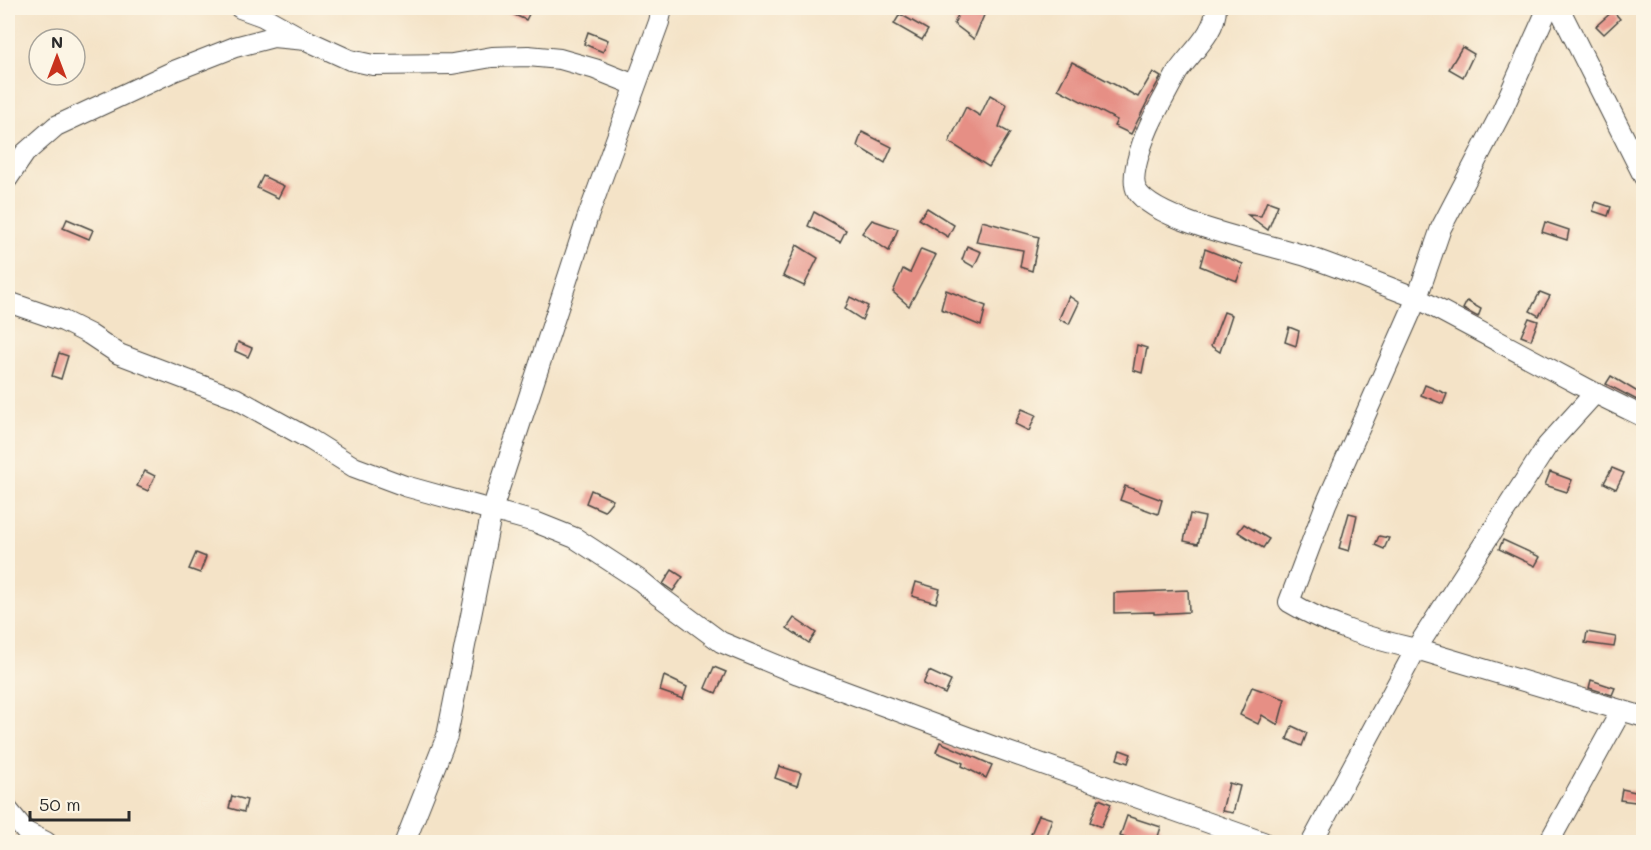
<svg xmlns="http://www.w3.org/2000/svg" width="1651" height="850" font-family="Mali,sans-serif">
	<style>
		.building { fill: #e68f85 }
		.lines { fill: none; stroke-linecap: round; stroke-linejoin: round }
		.minor-casing { stroke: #494742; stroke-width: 22 }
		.minor { stroke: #fff; stroke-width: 20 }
	</style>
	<rect width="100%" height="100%" fill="#fcf5e5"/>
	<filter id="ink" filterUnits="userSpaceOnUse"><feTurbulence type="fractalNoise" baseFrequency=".0167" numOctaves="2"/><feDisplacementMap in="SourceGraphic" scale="12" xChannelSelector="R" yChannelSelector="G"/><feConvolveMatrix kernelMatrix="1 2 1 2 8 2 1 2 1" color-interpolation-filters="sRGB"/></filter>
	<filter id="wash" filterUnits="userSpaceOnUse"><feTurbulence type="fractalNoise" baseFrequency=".008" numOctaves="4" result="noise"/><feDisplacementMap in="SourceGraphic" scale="24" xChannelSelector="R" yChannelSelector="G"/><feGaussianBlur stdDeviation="1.35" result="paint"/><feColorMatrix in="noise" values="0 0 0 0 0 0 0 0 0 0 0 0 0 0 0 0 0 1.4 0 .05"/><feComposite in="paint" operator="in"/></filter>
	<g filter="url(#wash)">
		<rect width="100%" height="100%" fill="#f4e3c7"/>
		<g id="blocks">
			<!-- building -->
			<g class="building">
				<polygon points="499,8 532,8 526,20"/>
				<polygon points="961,8 987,8 974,39 954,24"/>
				<polygon points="1613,11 1620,19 1604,34 1596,26"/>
				<polygon points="900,14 928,30 922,40 894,24"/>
				<polygon points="588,32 608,40 603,52 584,44"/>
				<polygon points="1462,47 1474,54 1463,77 1449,69"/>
				<polygon points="1072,62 1138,97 1153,72 1161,77 1150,96 1131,134 1114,126 1117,120 1058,89"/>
				<polygon points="990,95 1007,105 999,127 1010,133 989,167 949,142 966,107 980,116"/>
				<polygon points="862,132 892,147 885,163 857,146"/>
				<polygon points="263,176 284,186 278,198 257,188"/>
				<polygon points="1267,201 1278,205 1268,230 1248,215 1261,216"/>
				<polygon points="1596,202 1611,207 1608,216 1593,211"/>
				<polygon points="927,208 954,225 948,237 919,219"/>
				<polygon points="814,212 846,230 840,242 808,226"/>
				<polygon points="67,219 93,230 89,239 63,228"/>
				<polygon points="872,220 898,229 889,251 862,233"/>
				<polygon points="982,221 1039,237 1032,271 1020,267 1023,250 976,242"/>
				<polygon points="1545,222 1569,230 1567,240 1542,232"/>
				<polygon points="797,245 818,258 804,286 783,276"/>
				<polygon points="967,246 981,252 974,267 962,260"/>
				<polygon points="921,249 936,255 909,306 893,292 903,269 910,273"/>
				<polygon points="1205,249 1243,264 1237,281 1200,266"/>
				<polygon points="946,290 986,306 981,326 941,309"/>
				<polygon points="1540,292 1550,296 1539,316 1530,311"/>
				<polygon points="1069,296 1079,303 1069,324 1059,319"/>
				<polygon points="850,297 868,306 862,320 845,309"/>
				<polygon points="1467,301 1481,309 1478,317 1463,309"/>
				<polygon points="1224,312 1232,315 1220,352 1211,346"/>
				<polygon points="1529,318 1538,321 1531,340 1521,336"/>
				<polygon points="1289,327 1299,331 1296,346 1285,342"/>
				<polygon points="238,342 252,348 248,357 235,351"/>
				<polygon points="1137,345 1147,348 1142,373 1133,370"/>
				<polygon points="59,353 68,356 61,379 52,376"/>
				<polygon points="1611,376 1641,394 1637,400 1606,384"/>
				<polygon points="1425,385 1447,394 1443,404 1421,395"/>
				<polygon points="1022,409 1036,415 1029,431 1015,424"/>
				<polygon points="1612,468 1624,473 1616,489 1604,483"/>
				<polygon points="145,471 155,476 148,491 137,486"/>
				<polygon points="1550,472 1572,480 1567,492 1545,485"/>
				<polygon points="1125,486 1162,500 1158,514 1120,500"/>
				<polygon points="591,490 613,500 604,511 586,503"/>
				<polygon points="1349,513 1357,515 1349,551 1339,548"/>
				<polygon points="1190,514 1205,517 1198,544 1184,541"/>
				<polygon points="1244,524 1269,539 1263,548 1238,532"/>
				<polygon points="1379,536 1389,538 1384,549 1375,545"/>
				<polygon points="1503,540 1540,557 1535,566 1499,549"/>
				<polygon points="196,553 206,557 200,573 189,569"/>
				<polygon points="672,570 683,577 673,591 663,584"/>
				<polygon points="916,582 940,589 936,603 912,596"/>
				<polygon points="1188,590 1189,612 1154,614 1154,612 1114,613 1114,593"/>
				<polygon points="794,618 816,633 809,643 787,628"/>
				<polygon points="1587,632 1616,637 1614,647 1585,643"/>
				<polygon points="714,667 726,672 716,693 705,688"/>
				<polygon points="929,671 951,681 945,694 923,684"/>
				<polygon points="664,676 687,687 683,699 660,691"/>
				<polygon points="1591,680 1615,688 1612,695 1589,688"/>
				<polygon points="1252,687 1285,699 1278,725 1262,715 1258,724 1240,715"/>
				<polygon points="1292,726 1307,733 1302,746 1287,739"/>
				<polygon points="940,742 992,765 986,778 962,766 963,763 936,752"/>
				<polygon points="1120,750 1131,754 1128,763 1117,759"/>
				<polygon points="779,766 801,773 797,786 775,778"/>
				<polygon points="1229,783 1240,786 1233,813 1222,811"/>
				<polygon points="1622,789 1644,794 1643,803 1620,800"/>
				<polygon points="232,796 247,800 244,812 229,808"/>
				<polygon points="1099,799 1111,804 1101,827 1090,822"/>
				<polygon points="1039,815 1052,819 1045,838 1031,834"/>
				<polygon points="1127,816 1161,827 1156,843 1139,843 1120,836"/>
			</g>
		</g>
	</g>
	<g filter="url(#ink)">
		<use href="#blocks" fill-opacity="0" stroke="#494742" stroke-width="1.5"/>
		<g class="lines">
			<!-- minor casing -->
			<g class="minor-casing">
				<g id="minor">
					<polyline points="240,8 262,16 298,36"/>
					<path d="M1216 8C1216 33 1190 53 1177 73 1169 88 1161 103 1153 118 1146 132 1128 176 1137 191 1157 223 1269 244 1306 256 1344 269 1380 284 1417 298L1441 228 1502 111 1548 8"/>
					<polyline points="1559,8 1644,177"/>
					<polyline points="8,178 25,153 56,126 174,71 235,47 273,37 306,40 350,60 373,65 452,64 492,57 528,56 560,59 595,69 635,85"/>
					<polyline points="8,302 63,321 89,334 119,354 235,398 311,440 354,467 405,486 535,522 575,538 641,581 659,596 721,642 798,674 1000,749 1263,842"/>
					<polyline points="1595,393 1547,446 1416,649 1644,717"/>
					<polyline points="8,810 26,832 46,842"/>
					<polyline points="405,842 447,736 492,510 587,219 659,22 662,8"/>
					<path d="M1312 842 1416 649C1372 639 1329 626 1289 602L1326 504 1417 298 1595 393 1644 417"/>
					<polyline points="1549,842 1621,711"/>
				</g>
			</g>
			<!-- minor -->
			<use href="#minor" class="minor"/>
		</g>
	</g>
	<!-- margin -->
	<rect width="1651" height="850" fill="none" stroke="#fcf5e5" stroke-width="30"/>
	<!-- north arrow -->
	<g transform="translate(57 57)"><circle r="28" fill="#fcf5e5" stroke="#a8a49b" stroke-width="1.5"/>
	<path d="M0-4.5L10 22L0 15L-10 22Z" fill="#c8321e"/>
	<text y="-9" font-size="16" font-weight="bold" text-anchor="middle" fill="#2b2b2b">N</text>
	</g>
	<!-- scale -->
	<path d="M30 811v9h99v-9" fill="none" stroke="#2b2b2b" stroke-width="3"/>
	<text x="39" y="811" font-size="18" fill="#2b2b2b" stroke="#fcf5e5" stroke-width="4.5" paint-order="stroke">50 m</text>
</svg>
